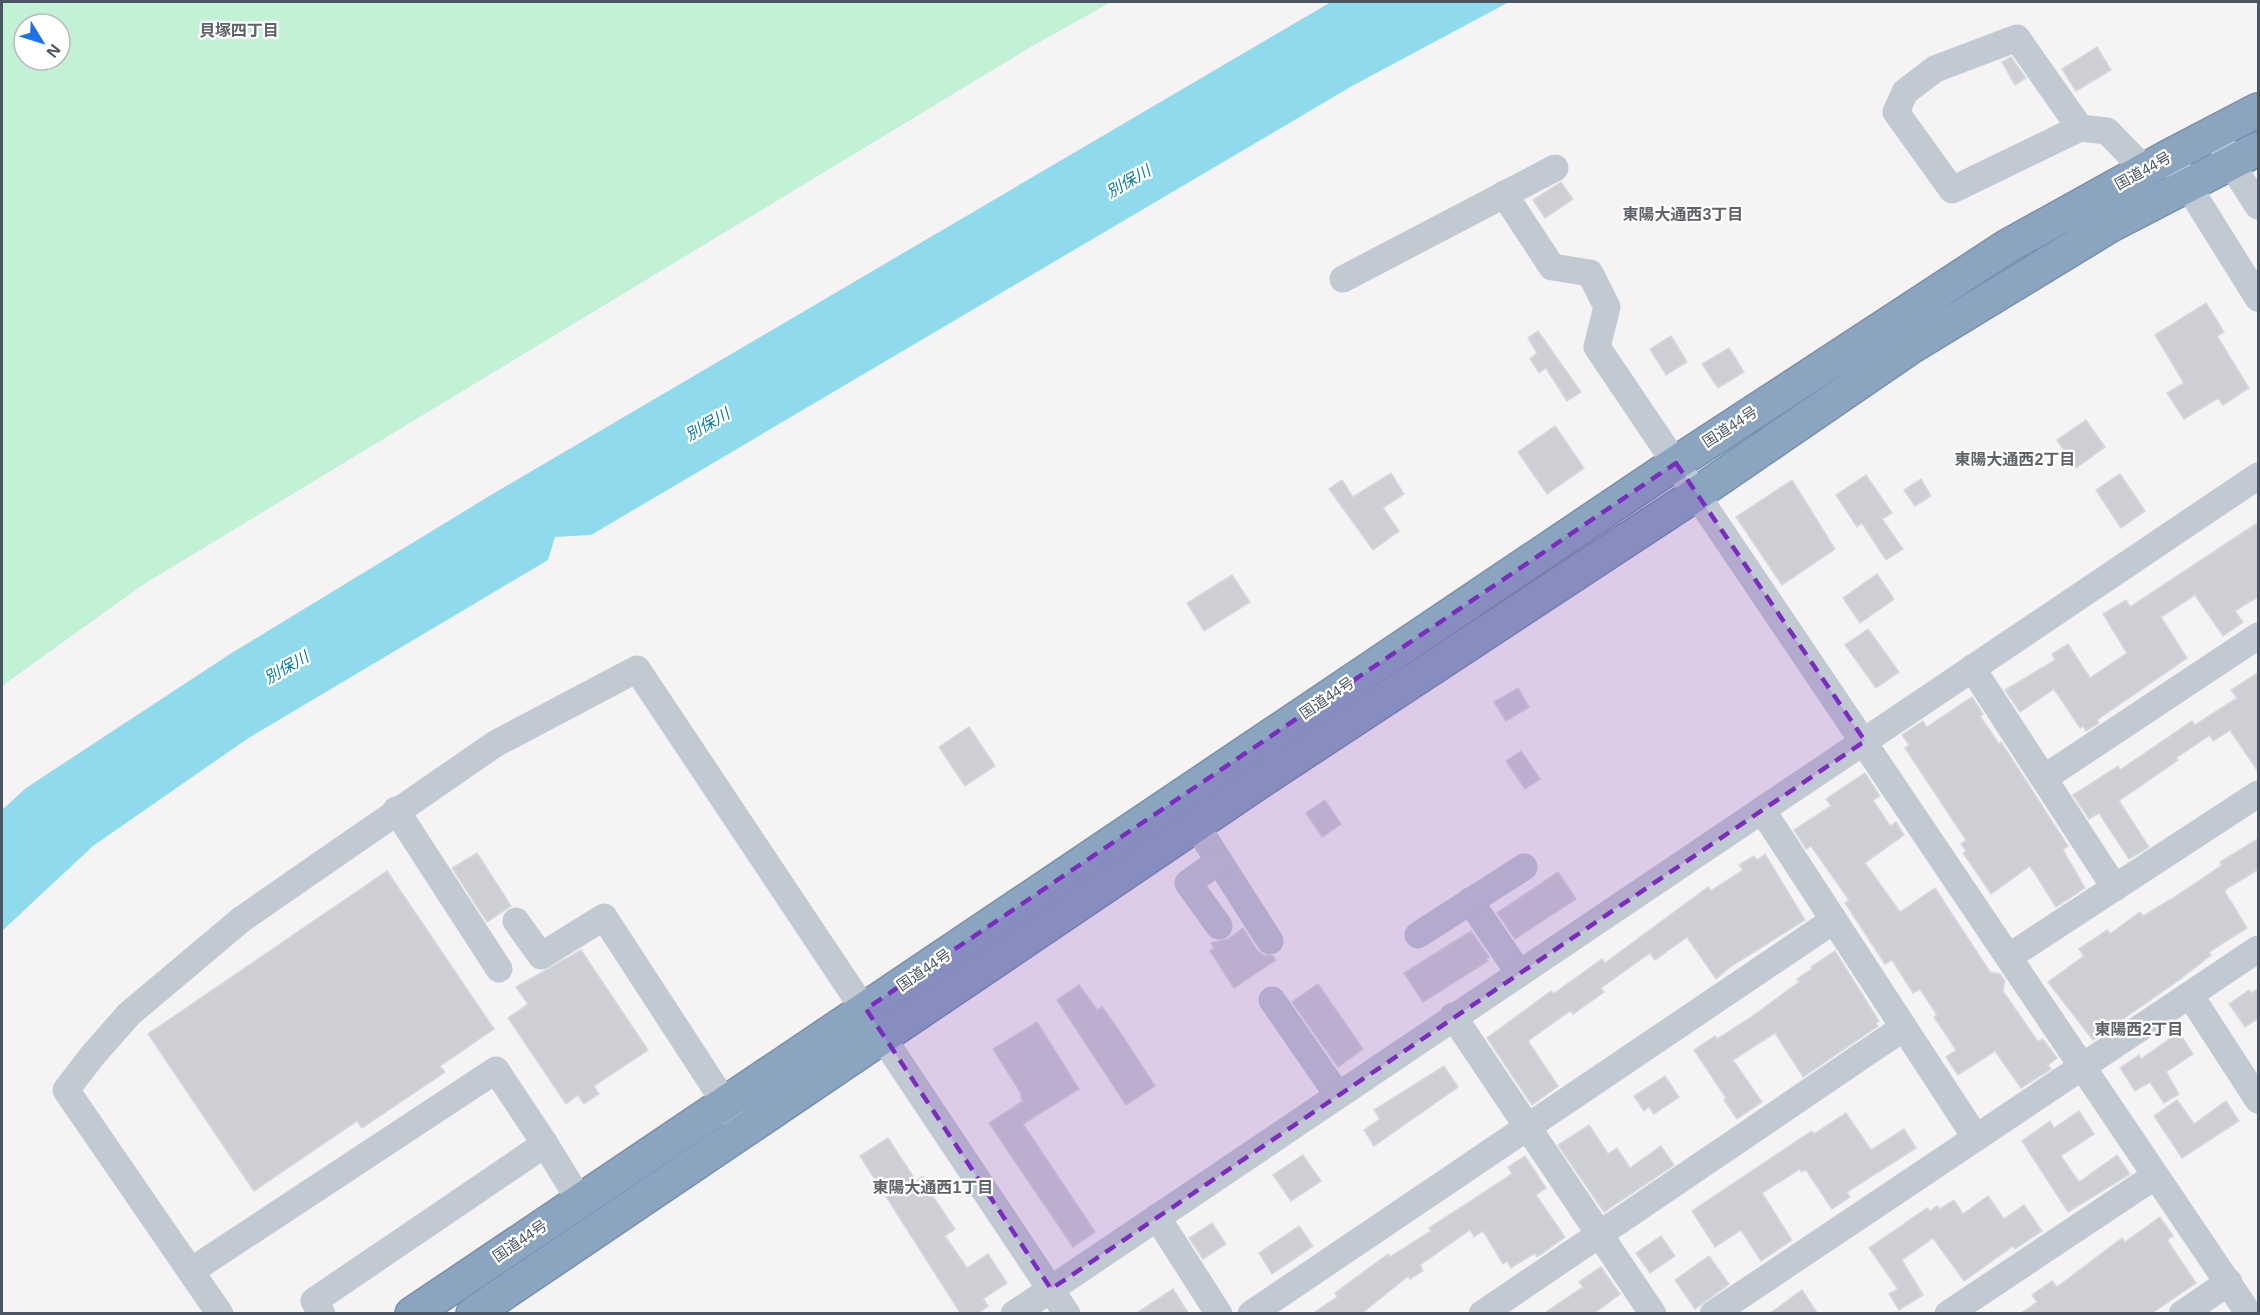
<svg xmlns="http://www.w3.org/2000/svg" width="2260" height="1315" font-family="Helvetica,'Noto Sans JP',sans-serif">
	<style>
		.green { fill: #c3f1d5; fill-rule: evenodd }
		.water { fill: #90daee }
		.building { fill: #cdcfd5; stroke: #d7d9de; stroke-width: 1.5 }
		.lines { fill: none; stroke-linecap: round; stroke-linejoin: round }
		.highway-casing { stroke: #7690ad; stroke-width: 36 }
		.minor { stroke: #c1cad2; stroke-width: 27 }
		.highway { stroke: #8ba5c1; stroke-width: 33 }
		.marked { fill: #7b2cbf; fill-opacity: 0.2; stroke: #7b2cbf; stroke-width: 4.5; stroke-dasharray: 12 8; stroke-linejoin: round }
		.labels { text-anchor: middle; stroke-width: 4.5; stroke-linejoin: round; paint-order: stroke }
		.street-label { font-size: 15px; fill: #4a5661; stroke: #fff }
		.neighbourhood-label { font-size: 16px; font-weight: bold; fill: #5f6368; stroke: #fff }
		.water-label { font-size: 16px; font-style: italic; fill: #0c7c9b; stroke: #fff }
	</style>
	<rect width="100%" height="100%" fill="#f5f3f3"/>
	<!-- green -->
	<path class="green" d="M2 2H1111L1029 48 144 584 2 686ZM24 24H60V60H24Z"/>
	<!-- water -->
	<polygon class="water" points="1331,2 1509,2 1352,86 591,535 555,537 548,560 247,739 93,846 2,931 2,810 26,788 230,654 496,492"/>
	<!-- building -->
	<g class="building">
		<polygon points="2097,47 2111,70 2076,91 2062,69"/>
		<polygon points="2011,57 2026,78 2015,85 2002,62"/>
		<polygon points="1561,182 1573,199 1545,218 1533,200"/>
		<polygon points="2206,303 2224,332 2217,336 2249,388 2223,405 2218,398 2184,419 2167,393 2184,383 2155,335"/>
		<polygon points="1538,331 1581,392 1567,401 1546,368 1539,373 1530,359 1537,353 1528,338"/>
		<polygon points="1671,336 1687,362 1666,375 1650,349"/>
		<polygon points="1729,348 1744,372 1718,388 1702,364"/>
		<polygon points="2086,420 2105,447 2076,468 2057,440"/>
		<polygon points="1555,426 1584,468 1547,494 1518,452"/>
		<polygon points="1391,473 1404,494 1383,508 1399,531 1373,550 1329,489 1342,480 1353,497"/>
		<polygon points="2120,474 2145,511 2121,528 2096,490"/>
		<polygon points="1866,475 1892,513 1882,519 1903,549 1886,560 1862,523 1857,527 1836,495"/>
		<polygon points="1921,479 1931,496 1915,506 1904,490"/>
		<polygon points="1792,480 1835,549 1782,585 1736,517"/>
		<polygon points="2259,522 2259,596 2235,611 2243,622 2223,636 2195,595 2161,617 2187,658 2097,720 2099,723 2086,731 2083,726 2080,728 2054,689 2020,712 2005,690 2055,660 2052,654 2068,644 2090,678 2127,653 2103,614 2126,600 2130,607"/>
		<polygon points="1877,574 1894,599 1860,623 1843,598"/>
		<polygon points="1232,575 1250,602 1204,631 1187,603"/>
		<polygon points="1868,629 1899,672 1876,688 1845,645"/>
		<polygon points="2259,672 2259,773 2230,730 2213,741 2210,735 2176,758 2178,760 2119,801 2149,847 2129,859 2099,813 2089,819 2073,795 2118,766 2120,770 2192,721 2195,725 2237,698 2231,690"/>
		<polygon points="1518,688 1529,707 1506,721 1494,702"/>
		<polygon points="1972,697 1983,714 1980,716 1999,744 2001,742 2068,846 2063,850 2085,888 2056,907 2030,866 1991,894 1963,853 1966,851 1961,844 1966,840 1905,748 1909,745 1902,735 1923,721 1927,727"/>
		<polygon points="969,727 995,766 965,786 939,747"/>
		<polygon points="1521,751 1540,779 1525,789 1506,761"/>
		<polygon points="1865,773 1880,796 1873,800 1890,826 1896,822 1904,835 1865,863 1900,912 1935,888 1990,972 2000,974 2005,981 2003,991 2038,1042 2043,1039 2057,1058 2048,1065 2051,1069 2021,1088 1995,1051 1958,1075 1946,1057 1956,1050 1934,1017 1937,1015 1920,989 1913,993 1892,960 1885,964 1845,903 1849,900 1811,846 1806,849 1794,830 1831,806 1826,799"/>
		<polygon points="1325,800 1341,824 1322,837 1306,813"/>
		<polygon points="2259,838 2259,869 2226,889 2225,892 2247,928 2209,952 2211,955 2179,980 2093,1040 2048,982 2084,956 2079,949 2107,930 2110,934 2140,912 2143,916 2173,898 2222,865 2220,862"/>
		<polygon points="477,853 511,906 487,922 452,868"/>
		<polygon points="1765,854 1805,920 1730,967 1716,979 1687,937 1655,960 1650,953 1601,988 1604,992 1573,1014 1570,1011 1528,1041 1558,1086 1532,1105 1487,1038 1551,991 1553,994 1602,959 1605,963 1708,887 1711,891 1743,870 1739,865 1754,856 1757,860"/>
		<polygon points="387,871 494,1029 440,1066 445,1072 362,1128 357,1121 254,1191 148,1034"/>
		<polygon points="1558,872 1576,899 1515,939 1497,913"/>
		<polygon points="1243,928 1257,950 1263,955 1273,956 1276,960 1234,988 1210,951 1214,948 1211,943 1228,939"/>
		<polygon points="1471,931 1489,957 1486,959 1488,961 1423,1002 1404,973"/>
		<polygon points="581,950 648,1050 594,1086 599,1094 584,1104 578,1095 566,1104 508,1018 528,1004 516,987"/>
		<polygon points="1835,951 1879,1021 1876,1023 1878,1026 1803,1077 1775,1033 1733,1060 1762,1102 1737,1119 1724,1100 1726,1098 1694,1050 1715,1036 1717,1039 1750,1018 1799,982 1797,979 1812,969 1811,967"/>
		<polygon points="1318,984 1363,1049 1338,1067 1292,1002"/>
		<polygon points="1079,985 1097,1010 1102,1007 1118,1029 1155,1086 1126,1105 1057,1000"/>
		<polygon points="2259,988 2259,1018 2245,1027 2229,1004 2249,990 2251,993"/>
		<polygon points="1037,1022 1079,1089 1023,1124 1095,1232 1073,1247 989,1123 1023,1101 1020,1096 1022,1095 993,1049"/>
		<polygon points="2179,1032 2193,1054 2166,1072 2179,1094 2164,1103 2150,1082 2135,1091 2120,1068 2139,1055 2141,1059"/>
		<polygon points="1444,1066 1458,1087 1374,1146 1364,1130 1380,1119 1374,1110"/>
		<polygon points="1665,1076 1679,1097 1654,1114 1649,1107 1644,1111 1634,1096"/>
		<polygon points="2177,1100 2194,1124 2226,1101 2239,1121 2182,1158 2154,1116"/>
		<polygon points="2079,1111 2094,1134 2061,1156 2079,1182 2117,1155 2130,1174 2068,1212 2022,1141 2050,1121 2054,1128"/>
		<polygon points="1846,1113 1871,1150 1904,1129 1916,1148 1847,1192 1850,1197 1832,1209 1806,1170 1801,1172 1800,1169 1762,1193 1792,1240 1761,1261 1741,1230 1715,1247 1692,1211 1795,1142 1812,1131 1814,1134"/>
		<polygon points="1589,1125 1608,1154 1617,1148 1630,1168 1661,1146 1674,1165 1604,1212 1558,1145"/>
		<polygon points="888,1138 916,1181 923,1176 934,1194 932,1195 955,1229 945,1236 967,1268 988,1254 1007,1283 983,1299 988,1306 977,1314 961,1314 860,1156"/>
		<polygon points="1303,1155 1321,1181 1291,1201 1273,1175"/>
		<polygon points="1525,1156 1546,1188 1536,1195 1565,1237 1537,1257 1535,1253 1511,1268 1507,1261 1503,1264 1483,1231 1474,1237 1470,1230 1420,1265 1423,1271 1410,1279 1408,1276 1361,1314 1312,1314 1337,1297 1335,1293 1388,1254 1390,1257 1431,1231 1429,1228 1512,1174 1508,1167"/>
		<polygon points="1988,1196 2004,1219 2024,1205 2042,1231 2015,1249 2013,1246 1964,1281 1933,1238 1902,1260 1923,1295 1899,1310 1889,1294 1898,1289 1869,1248 1927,1208 1930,1211 1937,1206 1940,1209 1954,1200 1963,1214"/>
		<polygon points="2160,1217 2173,1236 2167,1240 2196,1283 2174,1298 2151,1314 2020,1314 2037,1302 2032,1295 2052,1281 2057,1287 2122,1238 2125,1242"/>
		<polygon points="1212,1223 1226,1244 1203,1259 1189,1238"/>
		<polygon points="1299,1226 1313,1246 1272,1274 1259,1253"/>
		<polygon points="1661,1236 1675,1256 1650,1273 1636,1253"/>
		<polygon points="1709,1256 1729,1284 1695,1309 1675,1280"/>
		<polygon points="1601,1267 1620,1294 1593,1314 1543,1314 1583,1287 1579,1282"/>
		<polygon points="1173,1289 1189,1314 1135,1314"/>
		<polygon points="1802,1290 1818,1314 1769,1314"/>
	</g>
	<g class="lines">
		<!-- highway casing -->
		<g class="highway-casing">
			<g id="highway">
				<polyline points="412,1314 1676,463 2006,247 2168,157 2258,110"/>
				<polyline points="473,1314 1265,778 1698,493 1911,347 2111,225 2258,149"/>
			</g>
		</g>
		<!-- minor -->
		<g class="minor">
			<polyline points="2080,128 2017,38 1935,69 1905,92 1896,112 1952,190 2080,128 2107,131 2145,170"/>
			<polyline points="2216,133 2231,164 2258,206"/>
			<polyline points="2178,170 2258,298"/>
			<polyline points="1504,194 1552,267 1590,273 1607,307 1597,347 2249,1314"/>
			<polyline points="1343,279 1555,168"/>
			<polyline points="1972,668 2115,888"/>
			<polyline points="2044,778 2258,636"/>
			<polyline points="396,810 499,969"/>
			<polyline points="1762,810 1976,1138"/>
			<polyline points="1196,825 1270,941"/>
			<polyline points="1470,901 1519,973"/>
			<polyline points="516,921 541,956 604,917 736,1120"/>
			<polyline points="1219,926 1188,883 1219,861"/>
			<polyline points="1418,935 1524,867"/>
			<polyline points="2010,956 2258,794"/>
			<polyline points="2190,995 2258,1100"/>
			<polyline points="1272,1000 1337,1094"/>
			<polyline points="1453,1016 1653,1314"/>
			<polyline points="1157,1217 1219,1314"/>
			<polyline points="191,1271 496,1070 545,1144"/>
			<polyline points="220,1314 66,1090 93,1055 129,1014 242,919 495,744 637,669 1067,1314"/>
			<polyline points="322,1314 314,1301 545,1144 580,1201"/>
			<polyline points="1014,1314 2258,476"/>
			<polyline points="1251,1314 1834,920"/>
			<polyline points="1482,1314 1903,1028"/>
			<polyline points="1713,1314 2258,949"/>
			<polyline points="1948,1314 2155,1176"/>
			<polyline points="2182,1314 2229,1282"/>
		</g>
		<!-- highway -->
		<use href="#highway" class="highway"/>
	</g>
	<!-- marked area -->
	<path class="marked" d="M1676 463 1865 741 1051 1289 866 1009Z"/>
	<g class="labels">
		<!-- street labels -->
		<g class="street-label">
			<text transform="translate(2143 171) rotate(-29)" y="5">国道44号</text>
			<text transform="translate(1730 427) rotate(-33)" y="5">国道44号</text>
			<text transform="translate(1327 698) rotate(-34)" y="5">国道44号</text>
			<text transform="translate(924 970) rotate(-34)" y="5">国道44号</text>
			<text transform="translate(520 1241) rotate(-34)" y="5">国道44号</text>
		</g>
		<!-- neighbourhood labels -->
		<g class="neighbourhood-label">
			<text x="239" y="36">貝塚四丁目</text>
			<text x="1683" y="220">東陽大通西3丁目</text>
			<text x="2015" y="465">東陽大通西2丁目</text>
			<text x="2139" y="1035">東陽西2丁目</text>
			<text x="933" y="1193">東陽大通西1丁目</text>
		</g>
		<!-- water labels -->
		<g class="water-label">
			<text transform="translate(1128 181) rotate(-30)" y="6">別保川</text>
			<text transform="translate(707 424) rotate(-30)" y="6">別保川</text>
			<text transform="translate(286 667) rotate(-30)" y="6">別保川</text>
		</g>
	</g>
	<!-- border -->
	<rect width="2260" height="1315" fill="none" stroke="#4a5661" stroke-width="6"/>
	<!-- north arrow -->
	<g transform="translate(42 42) rotate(128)"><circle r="28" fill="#ffffff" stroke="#b7bbc0" stroke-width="1.5"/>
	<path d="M0-4.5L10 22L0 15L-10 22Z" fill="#1a73e8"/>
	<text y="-9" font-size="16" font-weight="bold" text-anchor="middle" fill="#4a5661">N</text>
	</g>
</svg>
